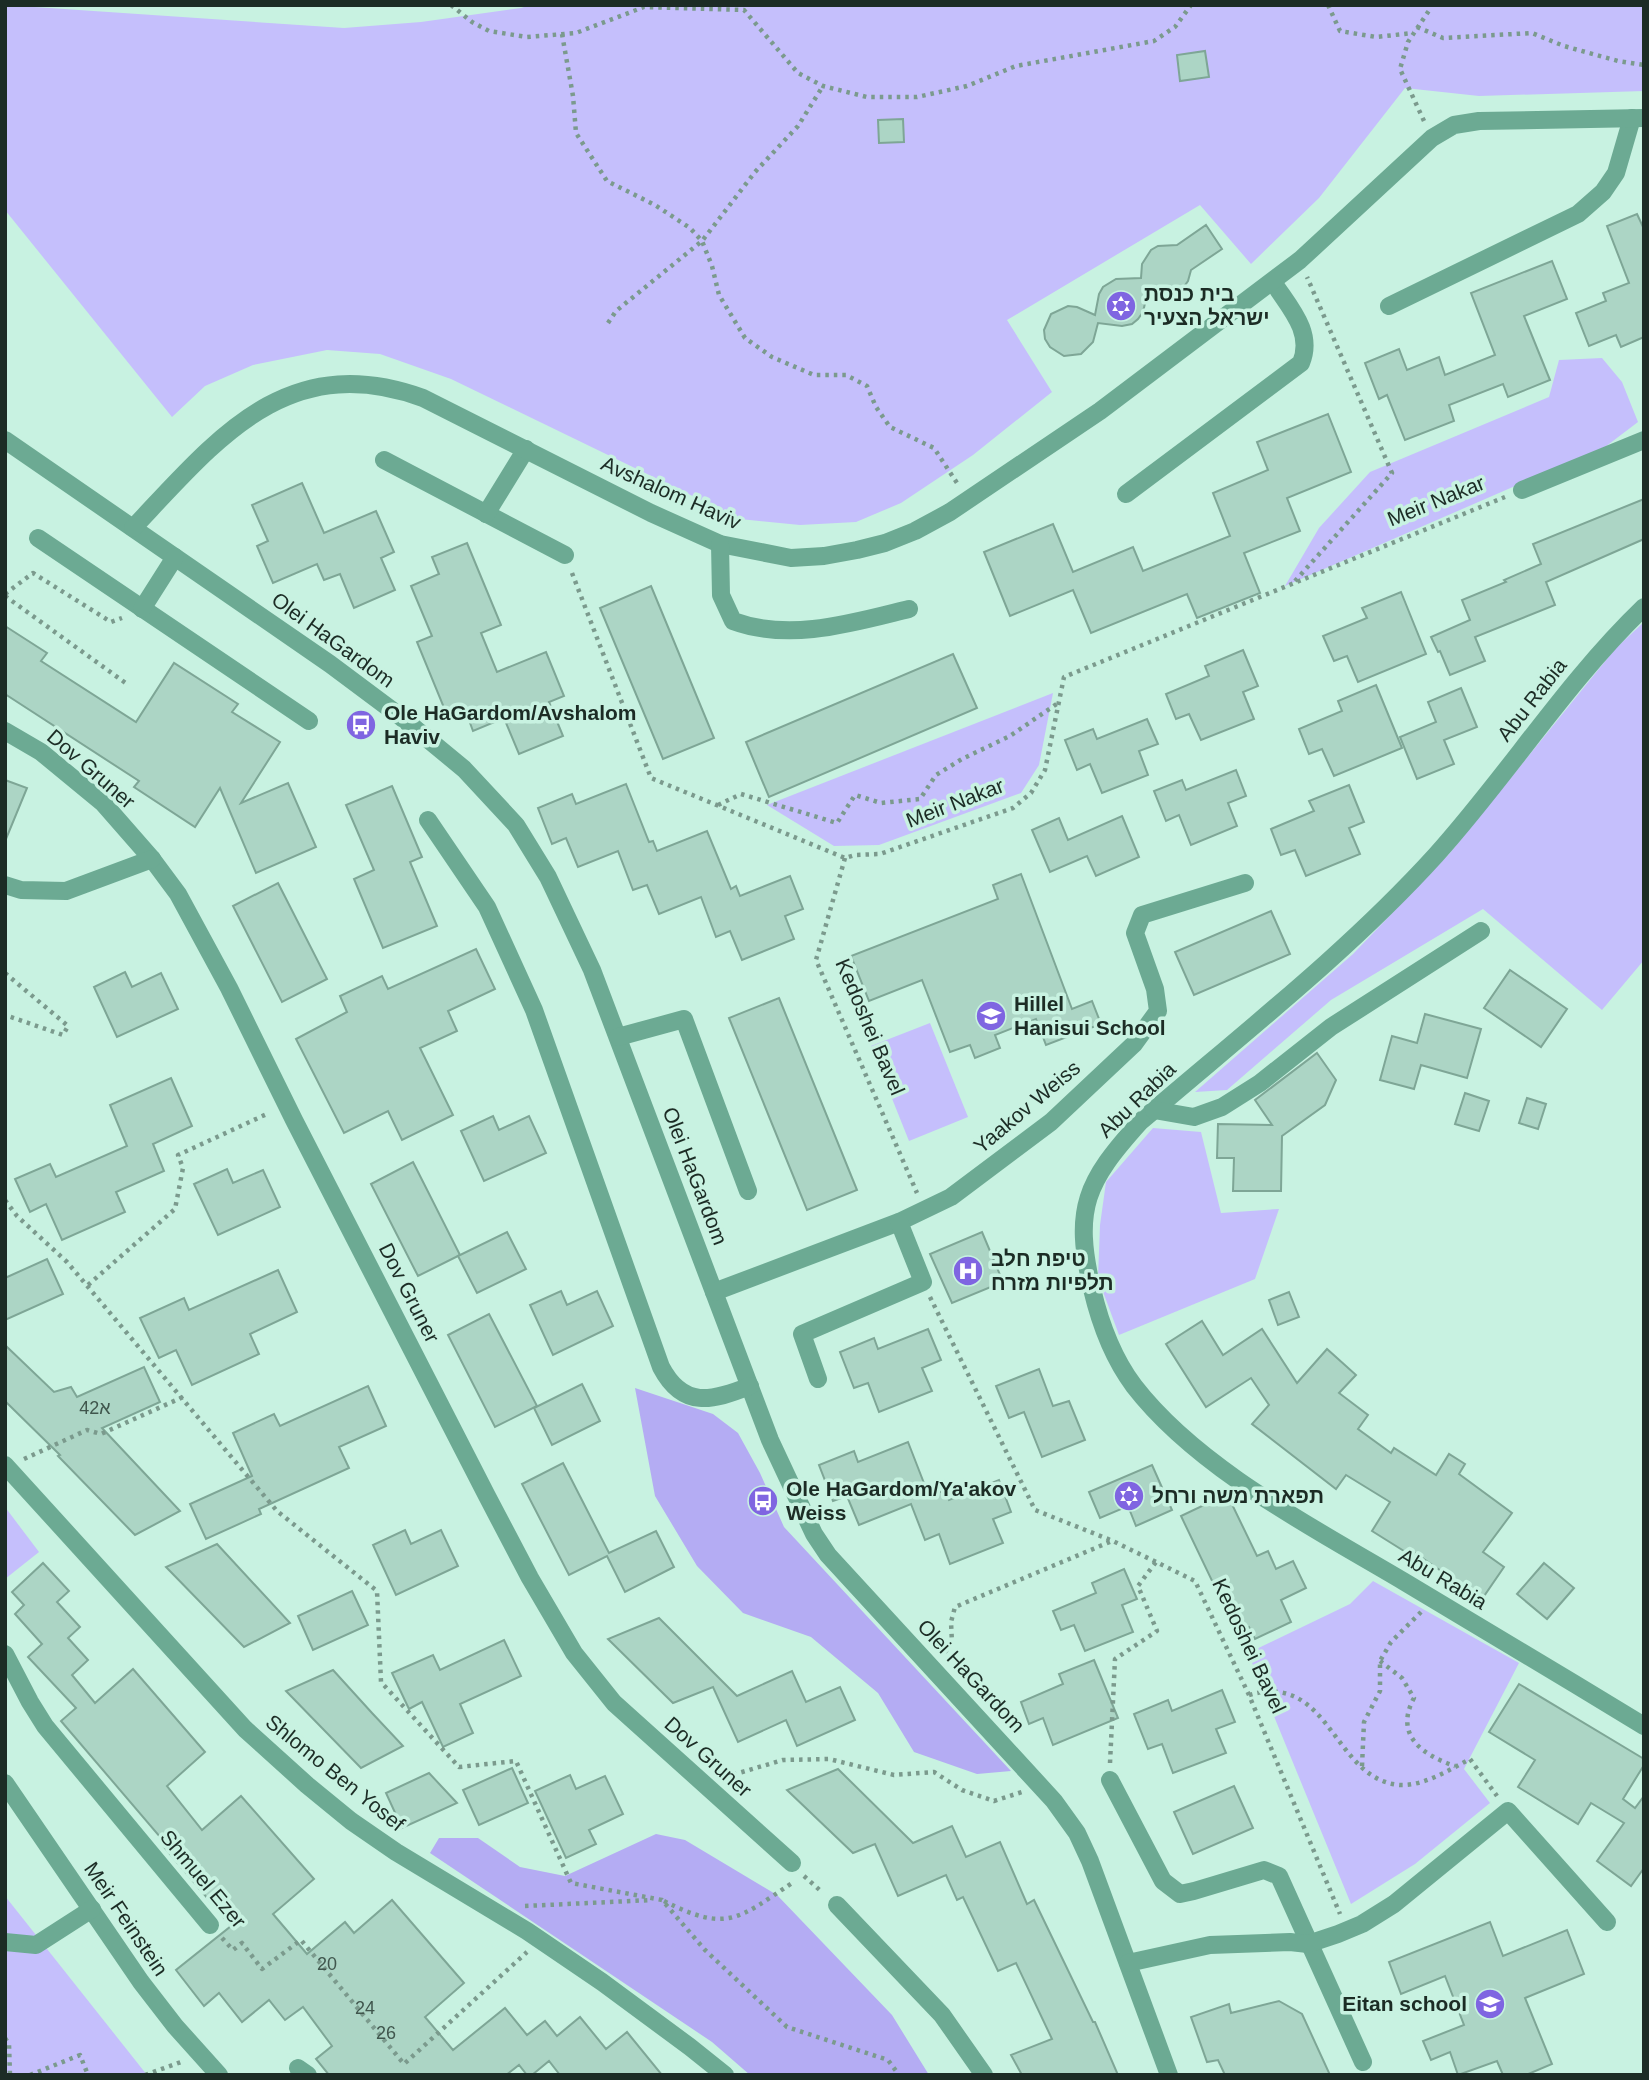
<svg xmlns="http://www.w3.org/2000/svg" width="1649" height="2080" font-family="Helvetica,'Noto Sans Hebrew',sans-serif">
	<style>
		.green { fill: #c5bffc }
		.forest { fill: #b4acf3 }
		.building { fill: #acd5c5; stroke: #7ea696; stroke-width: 2 }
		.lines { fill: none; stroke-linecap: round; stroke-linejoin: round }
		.path { stroke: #7b9a8d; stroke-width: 4.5; stroke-dasharray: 3.5 5; stroke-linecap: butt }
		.minor { stroke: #6caa93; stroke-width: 18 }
		.labels { text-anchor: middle; stroke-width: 7; stroke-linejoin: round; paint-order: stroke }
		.number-label { font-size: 18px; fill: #40564d }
		.poi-label { font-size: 21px; font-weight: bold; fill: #1c2c25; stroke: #c8f2e1; text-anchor: start }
		.street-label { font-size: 21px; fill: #1c2c25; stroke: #c8f2e1 }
	</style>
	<rect width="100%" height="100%" fill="#c8f2e1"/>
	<!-- green -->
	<g class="green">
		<polygon points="5,5 344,28 421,22 521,8 530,5 1644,5 1644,91 1479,96 1405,88 1319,198 1251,264 1200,205 1007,320 1052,392 973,455 901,503 856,522 800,525 740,519 451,379 380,354 327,350 253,365 205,386 172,417 5,210"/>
		<polygon points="1602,358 1622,382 1638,422 1605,447 1285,586 1319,528 1370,472 1549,397 1559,360"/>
		<polygon points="1644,622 1644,960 1602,1010 1483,909 1331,1000 1227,1090 1195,1092 1353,954 1450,853 1615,649"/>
		<polygon points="1053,693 1039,765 1021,793 879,845 834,846 767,805"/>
		<polygon points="930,1023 968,1117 909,1141 871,1046"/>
		<polygon points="1153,1128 1201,1132 1221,1213 1279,1209 1255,1279 1119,1335 1098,1278 1100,1225 1106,1182"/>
		<polygon points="5,1507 39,1552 5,1579"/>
		<polygon points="1373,1581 1519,1663 1464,1769 1490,1803 1415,1864 1351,1904 1248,1653 1350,1604"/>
		<polygon points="5,1896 147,2075 5,2075"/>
	</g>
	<!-- forest -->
	<g class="forest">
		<polygon points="635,1388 713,1414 738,1433 760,1473 784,1527 1011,1771 977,1774 914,1752 878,1693 811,1637 743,1613 697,1566 655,1496"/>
		<polygon points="656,1834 685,1840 777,1895 892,2015 929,2075 750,2075 712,2042 430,1853 439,1838 478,1838 520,1867 565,1876"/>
	</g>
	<!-- building -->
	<g class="building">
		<polygon points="1205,51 1209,77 1180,81 1177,55"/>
		<polygon points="903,119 904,142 879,143 878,120"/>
		<polygon points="1637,214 1644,229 1644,337 1621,347 1616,335 1589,346 1576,313 1606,301 1603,293 1629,283 1607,226"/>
		<polygon points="1206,225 1222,249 1191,270 1188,281 1183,288 1175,292 1164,294 1148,290 1143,312 1138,319 1132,324 1122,326 1098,323 1093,342 1081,354 1064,356 1050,347 1045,339 1044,330 1051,314 1068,306 1077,307 1095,315 1099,294 1103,287 1116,279 1141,278 1142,264 1151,250 1158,246 1177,245"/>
		<polygon points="1552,261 1567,299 1524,316 1550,380 1508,397 1503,384 1449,405 1454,421 1405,440 1387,395 1379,399 1365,363 1399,349 1407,370 1439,357 1445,375 1495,355 1471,293"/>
		<polygon points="1328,414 1351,472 1287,498 1300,531 1244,553 1260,593 1197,618 1187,594 1091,633 1073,590 1010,616 984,552 1053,524 1073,572 1133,547 1143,571 1230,536 1213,493 1268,470 1257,442"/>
		<polygon points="302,483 324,533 376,511 394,552 381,558 395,590 354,608 340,574 324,580 317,564 273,583 257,546 268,541 252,505"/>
		<polygon points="1644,499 1644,539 1546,582 1555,605 1475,637 1485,661 1450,675 1440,651 1438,652 1431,637 1470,620 1462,600 1506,582 1504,580 1541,564 1533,544"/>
		<polygon points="467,543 501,625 481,633 497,672 546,652 564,696 549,702 563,736 519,754 504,718 473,731 466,712 449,720 417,642 432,636 411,586 439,574 432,557"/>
		<polygon points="651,586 714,738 663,759 600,608"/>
		<polygon points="1401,592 1426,654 1358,682 1347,656 1334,661 1323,636 1367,618 1362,608"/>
		<polygon points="5,626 47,653 41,661 136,722 174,663 238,704 232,712 280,742 241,803 288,783 316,847 256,873 220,788 195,827 134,787 139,781 5,694"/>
		<polygon points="1243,650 1258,686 1243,692 1254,719 1201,740 1189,714 1176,719 1166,694 1209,676 1205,666"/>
		<polygon points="953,654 977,708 769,797 746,742"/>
		<polygon points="1376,685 1402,748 1334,776 1322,749 1309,754 1299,729 1342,711 1338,701"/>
		<polygon points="1461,688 1477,727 1444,740 1454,764 1417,779 1400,737 1436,722 1428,702"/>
		<polygon points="1147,719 1158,744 1139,751 1148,775 1102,793 1090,764 1077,770 1065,740 1093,729 1097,739"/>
		<polygon points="1236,770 1246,796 1228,803 1237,826 1191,845 1179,815 1166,821 1154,791 1182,780 1186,790"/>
		<polygon points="5,780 27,788 6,839 5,839"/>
		<polygon points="626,784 649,842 653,841 657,851 707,831 731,889 736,886 740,896 790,876 803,909 785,916 794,939 742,960 730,931 716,937 701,897 659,914 647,885 633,890 618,851 578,867 566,838 552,844 538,808 572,794 576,804"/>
		<polygon points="1349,785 1364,822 1349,828 1360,854 1306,876 1295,850 1281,855 1271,829 1314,811 1309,801"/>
		<polygon points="392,786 422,857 410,862 437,926 383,948 354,879 374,870 346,805"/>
		<polygon points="1122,816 1139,857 1096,876 1087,856 1050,872 1032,830 1059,818 1068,840"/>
		<polygon points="1021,874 1072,1009 1092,1001 1101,1024 1046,1045 1036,1019 995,1035 1000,1048 975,1058 970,1045 950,1052 922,980 869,1001 851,956 998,899 993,885"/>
		<polygon points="278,883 327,979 282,1002 233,906"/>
		<polygon points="1271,911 1290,954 1194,995 1175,952"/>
		<polygon points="476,949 495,989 448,1011 457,1031 420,1048 453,1115 402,1140 388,1111 344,1133 296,1039 347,1012 340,996 382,976 388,989"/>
		<polygon points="1510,970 1567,1009 1541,1047 1484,1008"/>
		<polygon points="125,972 132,987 161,973 178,1009 117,1037 94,987"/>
		<polygon points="779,998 857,1190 807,1210 729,1018"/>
		<polygon points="1425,1014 1481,1029 1467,1078 1421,1065 1414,1089 1380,1080 1392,1036 1417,1043"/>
		<polygon points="1317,1053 1336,1080 1325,1105 1282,1136 1281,1191 1233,1191 1234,1158 1217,1158 1218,1124 1272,1125 1255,1100"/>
		<polygon points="171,1078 192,1126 153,1144 164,1171 116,1192 125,1212 62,1240 46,1204 30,1212 15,1179 50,1164 56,1177 127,1146 110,1105"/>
		<polygon points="1465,1093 1489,1101 1479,1131 1455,1124"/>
		<polygon points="1527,1098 1546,1104 1538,1129 1519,1123"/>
		<polygon points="493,1116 499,1130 529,1116 546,1153 484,1181 461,1131"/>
		<polygon points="413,1162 460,1255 418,1276 371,1184"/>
		<polygon points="227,1169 233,1183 263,1170 280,1207 218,1235 194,1184"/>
		<polygon points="507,1232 526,1269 477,1293 458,1256"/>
		<polygon points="982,1232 1003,1282 952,1303 930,1254"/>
		<polygon points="47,1259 63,1294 5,1320 5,1278"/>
		<polygon points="278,1270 297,1312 250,1334 259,1354 192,1385 176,1350 159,1358 140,1318 184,1298 189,1310"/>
		<polygon points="561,1291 567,1305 597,1291 613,1326 553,1355 530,1305"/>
		<polygon points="1289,1292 1299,1317 1278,1325 1269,1300"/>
		<polygon points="489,1314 537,1406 495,1427 448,1335"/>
		<polygon points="1202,1321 1223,1355 1262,1329 1297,1383 1327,1349 1356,1375 1339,1393 1368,1415 1358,1429 1391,1453 1394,1448 1436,1475 1449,1454 1465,1464 1459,1474 1512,1513 1483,1552 1504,1567 1482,1599 1415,1553 1412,1556 1372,1531 1390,1502 1346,1475 1336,1489 1252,1424 1269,1405 1251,1378 1206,1407 1166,1344"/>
		<polygon points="928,1329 941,1360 922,1368 932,1391 879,1412 868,1383 854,1388 840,1352 874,1338 878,1349"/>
		<polygon points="5,1345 54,1392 71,1387 77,1397 144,1367 160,1402 102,1428 180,1511 135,1535 58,1456 60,1455 5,1401"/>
		<polygon points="1039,1369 1053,1406 1069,1401 1085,1440 1042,1457 1024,1412 1009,1418 996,1386"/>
		<polygon points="582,1384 600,1421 552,1445 534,1408"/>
		<polygon points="368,1386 386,1426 339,1447 349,1468 259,1509 261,1514 206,1539 190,1504 252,1476 233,1433 274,1414 280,1426"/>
		<polygon points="908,1442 929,1496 945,1490 949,1500 999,1480 1011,1512 993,1519 1003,1543 950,1564 939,1534 925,1540 911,1504 859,1525 847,1496 833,1501 819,1465 854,1451 858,1462"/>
		<polygon points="563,1463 609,1553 656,1531 674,1567 625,1592 607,1556 569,1575 522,1484"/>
		<polygon points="1152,1465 1172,1510 1136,1526 1128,1506 1100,1518 1089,1492"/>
		<polygon points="1227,1494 1257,1556 1268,1551 1276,1569 1293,1561 1306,1588 1281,1600 1291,1622 1255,1639 1249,1627 1237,1633 1181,1516"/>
		<polygon points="405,1530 411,1544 441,1530 458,1566 396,1595 373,1545"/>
		<polygon points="217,1544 290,1623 244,1647 166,1567"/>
		<polygon points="43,1563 69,1591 57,1602 80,1627 68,1638 88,1660 72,1675 95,1703 133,1669 205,1752 167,1786 202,1830 241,1796 314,1879 273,1914 307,1954 345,1922 354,1933 392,1900 464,1983 425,2017 453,2050 505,2008 527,2035 545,2021 557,2036 580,2017 606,2049 627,2032 662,2075 560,2075 549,2061 532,2075 527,2075 519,2065 506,2075 329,2075 316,2059 332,2046 303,2007 285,2020 269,2000 242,2022 219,1993 204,2006 176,1970 231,1926 164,1847 167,1845 61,1721 76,1708 28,1657 42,1644 15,1614 24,1605 12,1592"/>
		<polygon points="1544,1563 1574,1588 1547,1619 1517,1594"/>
		<polygon points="1124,1569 1137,1599 1122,1605 1133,1632 1085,1651 1074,1625 1061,1630 1053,1611 1096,1593 1092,1583"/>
		<polygon points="352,1591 368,1625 313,1650 298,1616"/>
		<polygon points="659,1618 737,1696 792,1671 806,1702 840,1687 855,1720 797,1746 786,1720 738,1742 713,1687 673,1703 608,1639"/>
		<polygon points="504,1640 521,1676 460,1704 473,1733 443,1747 422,1702 409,1709 392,1673 433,1655 440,1670"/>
		<polygon points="1094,1660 1118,1718 1053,1745 1043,1718 1029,1724 1021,1702 1063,1684 1059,1674"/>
		<polygon points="333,1670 372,1713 403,1746 361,1768 286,1691"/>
		<polygon points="1519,1684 1644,1759 1644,1765 1623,1799 1635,1808 1644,1796 1644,1868 1631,1886 1597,1861 1624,1823 1591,1803 1578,1824 1518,1787 1535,1760 1489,1732"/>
		<polygon points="1222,1690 1235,1722 1216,1729 1226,1753 1173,1773 1162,1744 1148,1749 1134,1714 1168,1700 1172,1711"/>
		<polygon points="512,1768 528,1803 479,1825 463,1790"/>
		<polygon points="838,1769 913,1843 952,1826 966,1857 1000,1842 1027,1904 1034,1900 1093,2022 1095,2022 1118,2075 1022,2075 1011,2055 1052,2039 1016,1963 998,1971 963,1897 957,1900 946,1875 898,1896 875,1844 853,1853 787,1790"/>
		<polygon points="429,1773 457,1803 402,1828 386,1793"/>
		<polygon points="570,1775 576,1789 605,1776 623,1814 589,1830 596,1844 566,1858 535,1791"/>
		<polygon points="1234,1786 1253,1828 1193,1854 1174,1812"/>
		<polygon points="1490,1922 1503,1956 1567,1930 1584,1974 1525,1998 1552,2064 1526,2075 1503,2075 1497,2061 1458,2075 1450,2052 1431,2060 1423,2041 1464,2025 1445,1976 1401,1994 1389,1962"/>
		<polygon points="1279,2001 1302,2014 1330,2075 1225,2075 1218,2060 1207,2062 1191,2017 1229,2004 1231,2013"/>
	</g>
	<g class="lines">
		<!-- path -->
		<g class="path">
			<polyline points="451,5 472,22 489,31 527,37 576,33 644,7 744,10 798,73 823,86 867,97 917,97 967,86 1016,66 1154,41 1175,27 1191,5"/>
			<polyline points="1328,5 1340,31 1376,37 1413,33"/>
			<polyline points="1417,27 1443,38 1532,33 1564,46 1618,61 1644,65"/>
			<polyline points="562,34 573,96 576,133 607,181 655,205 690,228 702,241 712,266 719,295 745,338 772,357 814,375 846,375 867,386 876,407 890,427 934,448 957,483"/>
			<polyline points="1424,121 1400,69 1408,42 1430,9 1430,5"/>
			<polyline points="608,323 616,311 702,241 755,172 798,126 823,86"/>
			<polyline points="572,573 651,778 845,858 855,855 880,854 1013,808 1031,793 1045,770 1064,677 1505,497"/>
			<polyline points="1295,581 1392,473 1307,277"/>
			<polyline points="5,594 33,573 111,622 122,618"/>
			<polyline points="5,596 127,684"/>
			<polyline points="718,805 741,794 837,823 855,795 881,803 920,799 936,775 962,759 1010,736 1058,703"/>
			<polyline points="845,858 816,960 917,1193"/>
			<polyline points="5,973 68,1026 63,1035 5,1015"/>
			<polyline points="5,1200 17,1216 67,1262 277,1511 377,1591 381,1682 459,1767 516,1761 571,1883 662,1900 705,1950 787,2027 888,2060 899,2075"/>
			<polyline points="88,1285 175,1209 183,1168 178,1155 269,1113"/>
			<polyline points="930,1297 1035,1510 1113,1541 1195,1581 1249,1695 1340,1914"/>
			<polyline points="24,1459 87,1430 101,1434 183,1397"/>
			<polyline points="945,1652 952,1643 951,1622 955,1607 1112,1541"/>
			<path d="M1380 1661 1402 1678 1414 1698C1394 1735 1422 1755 1455 1766"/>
			<path d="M1249 1695C1331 1671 1333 1780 1400 1785 1424 1786 1449 1770 1470 1759L1497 1796"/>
			<polyline points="1110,1763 1115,1659 1157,1631 1138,1586 1156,1562"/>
			<polyline points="1362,1766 1364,1722 1380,1691 1380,1661 1391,1642 1421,1612"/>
			<polyline points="725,1777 783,1760 829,1759 894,1775 934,1772 962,1790 994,1801 1022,1792"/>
			<polyline points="804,1876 823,1893"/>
			<path d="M664 1901C727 1933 738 1919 792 1883"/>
			<polyline points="525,1906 652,1900"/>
			<polyline points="222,1938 233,1950 242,1943 262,1969 301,1940 404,2064 527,1952"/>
			<polyline points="5,2038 9,2044 10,2075"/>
			<polyline points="30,2075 80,2055 88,2075"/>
			<polyline points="145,2075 181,2062"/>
		</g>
		<!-- minor -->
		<g class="minor">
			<polyline points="1389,306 1578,214 1603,192 1616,173 1632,118"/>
			<polyline points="5,440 330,664 401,717 464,769 516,825 548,877 592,970 770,1440 814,1534 828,1555 1054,1801 1077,1833 1090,1861 1169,2075"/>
			<polyline points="384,460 565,555"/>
			<polyline points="1522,490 1644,440"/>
			<path d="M1126 494 1301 363C1314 332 1289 307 1273 282"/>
			<polyline points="486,514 526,449"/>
			<path d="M133 528C218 438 287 349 423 398L651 513 720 544 791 558 824 556 857 550 885 543 915 531 950 512 1100 411 1300 260 1432 138 1454 125 1479 121 1644 118"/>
			<polyline points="38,538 309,721"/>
			<path d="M720 544 721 595 733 621C790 642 852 623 909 609"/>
			<path d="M1644 607C1566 682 1508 775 1436 855 1347 953 1240 1036 1140 1122 1086 1182 1073 1208 1092 1289 1100 1323 1113 1358 1134 1386 1198 1469 1314 1528 1403 1581 1483 1629 1564 1677 1644 1726"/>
			<polyline points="142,609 175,557"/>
			<polyline points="5,731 41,752 103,803 152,859 178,894 229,988 294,1120 487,1496 530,1578 574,1653 614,1703 792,1863"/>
			<path d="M428 820 487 907 534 1010 661 1367C683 1409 712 1401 750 1386"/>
			<polyline points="5,885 21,890 66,891 152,859"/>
			<polyline points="618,1037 684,1019 748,1191"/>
			<polyline points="1154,1110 1194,1117 1222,1107 1260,1083 1331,1027 1481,931"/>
			<polyline points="714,1292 899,1222 951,1197 1051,1122 1134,1044 1158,1011 1155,989 1135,933 1142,915 1245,883"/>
			<polyline points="818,1379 802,1334 923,1282 899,1222"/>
			<polyline points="5,1465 245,1729 307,1785 351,1821 396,1852 527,1931 602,1982 690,2047 725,2075"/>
			<polyline points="5,1654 30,1702 45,1726 210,1925"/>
			<polyline points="1110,1780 1163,1881 1180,1894 1194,1891 1264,1870 1279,1876 1363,2062"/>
			<polyline points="5,1783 141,1982 175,2026 219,2075"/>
			<polyline points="837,1905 942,2015 984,2075"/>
			<polyline points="5,1942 36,1945 92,1909"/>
			<polyline points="1128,1963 1210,1945 1290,1942 1308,1944 1338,1934 1362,1924 1394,1904 1508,1811 1607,1922"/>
			<polyline points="298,2068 308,2075"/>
		</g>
	</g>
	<!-- icons -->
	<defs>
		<g id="synagogue-disc" transform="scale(1.575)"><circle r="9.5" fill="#7f65e1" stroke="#c8f2e1"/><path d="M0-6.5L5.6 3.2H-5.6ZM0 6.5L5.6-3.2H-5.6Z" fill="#fff"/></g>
		<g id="bus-disc" transform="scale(1.575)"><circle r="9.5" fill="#7f65e1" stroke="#c8f2e1"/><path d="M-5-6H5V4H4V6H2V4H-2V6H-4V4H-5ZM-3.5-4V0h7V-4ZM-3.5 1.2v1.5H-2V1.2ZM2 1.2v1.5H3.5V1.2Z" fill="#fff"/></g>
		<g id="school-disc" transform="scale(1.575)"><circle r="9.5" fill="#7f65e1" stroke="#c8f2e1"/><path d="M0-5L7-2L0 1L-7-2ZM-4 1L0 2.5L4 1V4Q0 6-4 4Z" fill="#fff"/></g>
		<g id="hospital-disc" transform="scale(1.575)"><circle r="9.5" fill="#7f65e1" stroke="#c8f2e1"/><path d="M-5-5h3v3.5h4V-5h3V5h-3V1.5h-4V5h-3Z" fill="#fff"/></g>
	</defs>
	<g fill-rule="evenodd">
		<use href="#synagogue-disc" x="1121" y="306"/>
		<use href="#bus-disc" x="361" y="725"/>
		<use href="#school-disc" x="991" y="1016"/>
		<use href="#hospital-disc" x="968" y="1271"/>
		<use href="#synagogue-disc" x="1129" y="1496"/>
		<use href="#bus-disc" x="763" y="1501"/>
		<use href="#school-disc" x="1490" y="2004"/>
	</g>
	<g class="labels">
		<!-- number labels -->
		<g class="number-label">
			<text x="95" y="1414">42א</text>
			<text x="327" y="1970">20</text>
			<text x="365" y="2014">24</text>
			<text x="386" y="2039">26</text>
		</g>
		<!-- poi labels -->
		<g class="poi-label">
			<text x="1144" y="301">בית כנסת<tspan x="1144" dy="24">ישראל הצעיר</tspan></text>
			<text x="384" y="720">Ole HaGardom/Avshalom<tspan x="384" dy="24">Haviv</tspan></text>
			<text x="1014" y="1011">Hillel<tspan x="1014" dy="24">Hanisui School</tspan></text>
			<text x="991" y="1266">טיפת חלב<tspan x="991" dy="24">תלפיות מזרח</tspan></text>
			<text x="786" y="1496">Ole HaGardom/Ya'akov<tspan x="786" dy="24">Weiss</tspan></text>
			<text x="1152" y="1503">תפארת משה ורחל</text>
			<text x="1467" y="2011" text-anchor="end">Eitan school</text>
		</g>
		<!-- street labels -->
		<g class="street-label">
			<text transform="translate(671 493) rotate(24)" y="7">Avshalom Haviv</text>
			<text transform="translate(1436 501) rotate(-22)" y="7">Meir Nakar</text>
			<text transform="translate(333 640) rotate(36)" y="7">Olei HaGardom</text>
			<text transform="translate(1532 700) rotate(-52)" y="7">Abu Rabia</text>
			<text transform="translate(91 769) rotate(41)" y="7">Dov Gruner</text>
			<text transform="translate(955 803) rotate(-21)" y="7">Meir Nakar</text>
			<text transform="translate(870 1027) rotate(67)" y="7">Kedoshei Bavel</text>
			<text transform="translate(1137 1100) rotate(-44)" y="7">Abu Rabia</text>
			<text transform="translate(1027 1107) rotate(-40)" y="7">Yaakov Weiss</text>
			<text transform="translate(695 1176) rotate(69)" y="7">Olei HaGardom</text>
			<text transform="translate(409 1293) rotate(63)" y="7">Dov Gruner</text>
			<text transform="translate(1443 1579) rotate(31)" y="7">Abu Rabia</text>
			<text transform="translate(1249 1646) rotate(65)" y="7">Kedoshei Bavel</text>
			<text transform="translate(971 1676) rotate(47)" y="7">Olei HaGardom</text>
			<text transform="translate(708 1757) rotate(42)" y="7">Dov Gruner</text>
			<text transform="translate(335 1773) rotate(39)" y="7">Shlomo Ben Yosef</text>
			<text transform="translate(203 1879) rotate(50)" y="7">Shmuel Ezer</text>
			<text transform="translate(126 1919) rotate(56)" y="7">Meir Feinstein</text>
		</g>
	</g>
	<!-- border -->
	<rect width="1649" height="2080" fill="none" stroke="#1c2c25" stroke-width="14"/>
</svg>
